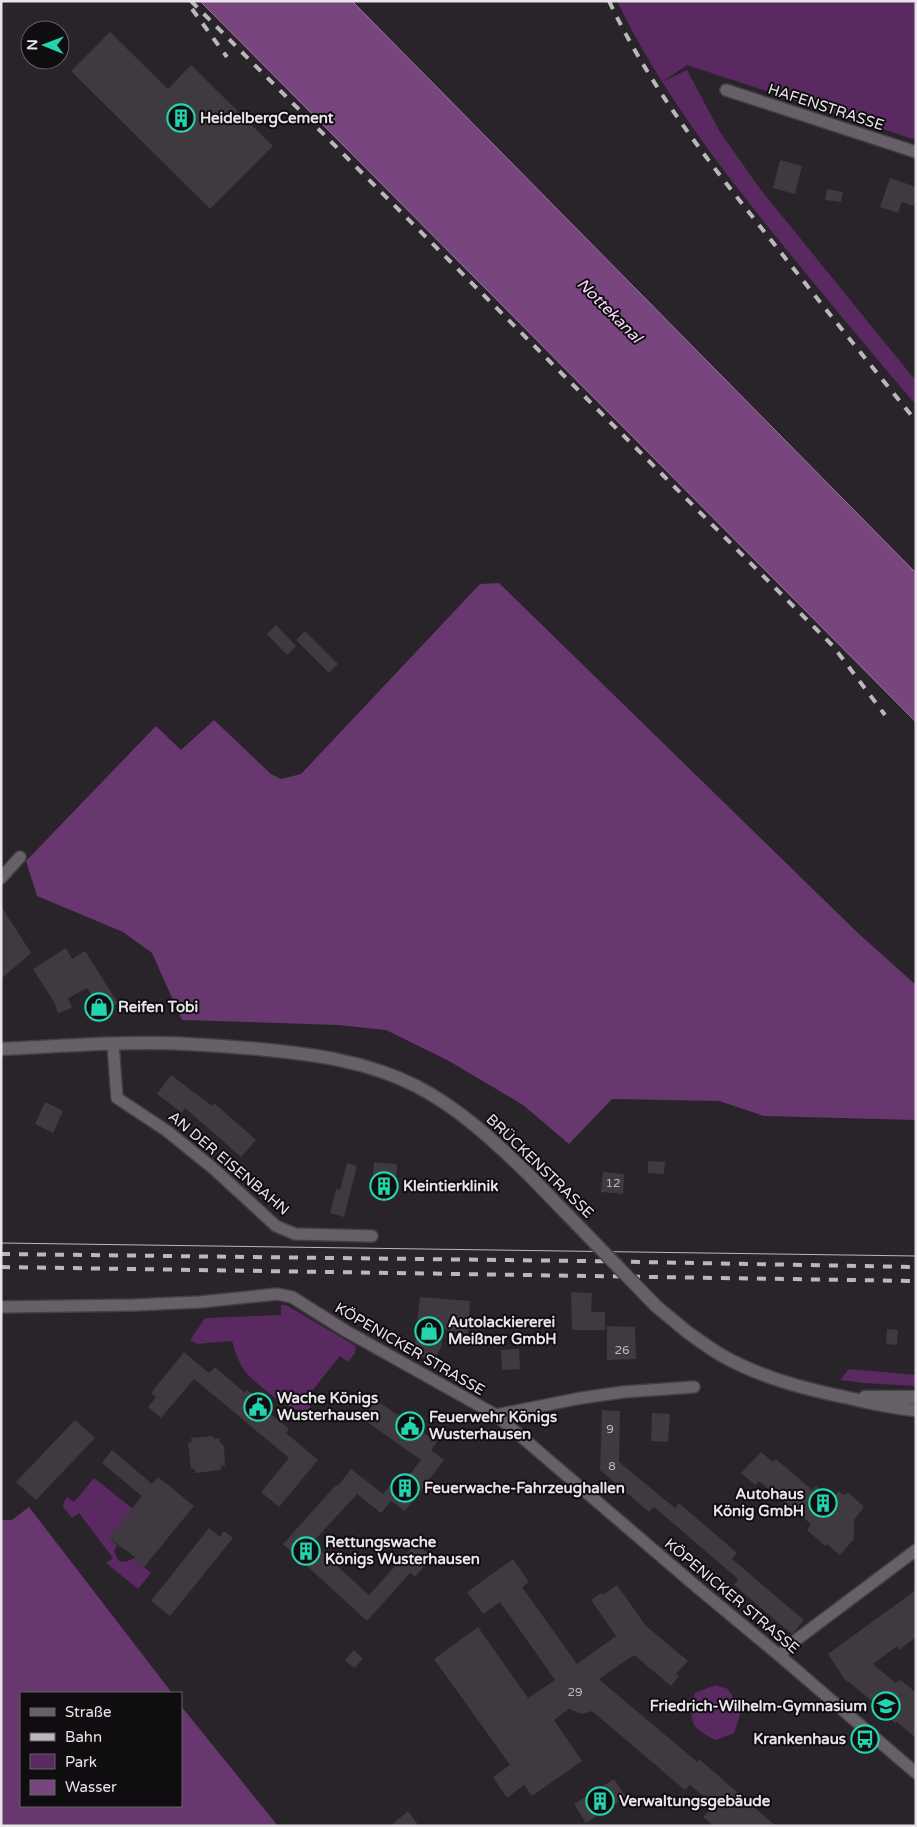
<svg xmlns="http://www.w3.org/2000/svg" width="917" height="1827" font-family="'Varela Round',sans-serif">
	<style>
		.green { fill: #5b2961 }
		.forest { fill: #69376f }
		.water { fill: #78457f; stroke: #9a759f }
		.building { fill: #3f3940 }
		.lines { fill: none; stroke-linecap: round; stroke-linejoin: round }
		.minor-casing { stroke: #454046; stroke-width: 14 }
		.secondary-casing { stroke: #454046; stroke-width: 15 }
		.minor { stroke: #686068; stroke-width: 11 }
		.secondary { stroke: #686068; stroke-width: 12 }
		.tram { stroke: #bcb7bd; stroke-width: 1 }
		.rail { stroke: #bcb7bd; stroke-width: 4; stroke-dasharray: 9 9; stroke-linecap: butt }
		.secondary-bridge-casing { stroke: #454046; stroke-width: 15; stroke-linecap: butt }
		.secondary-bridge { stroke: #686068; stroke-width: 12 }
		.labels { text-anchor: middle; stroke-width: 4; stroke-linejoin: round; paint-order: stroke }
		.number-label { font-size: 12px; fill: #beb9bf }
		.street-label { font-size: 15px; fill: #e8e4e9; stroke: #100d10 }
		.poi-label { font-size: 15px; font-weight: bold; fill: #e8e4e9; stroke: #100d10; text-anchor: start }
		.water-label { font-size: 16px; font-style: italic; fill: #f4d5f7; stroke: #100d10 }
	</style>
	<rect width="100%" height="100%" fill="#29232a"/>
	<!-- green -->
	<g class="green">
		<path d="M617 1H916V140L687 65 662 82 687 70 720 132 761 190 916 381V405C869 350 823 295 778 239 718 165 659 88 617 1Z"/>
		<path d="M281 1305H286L356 1346 355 1353 348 1362 340 1356 304 1401 311 1407C310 1408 305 1411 304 1411 290 1412 252 1381 244 1370 238 1361 235 1351 232 1341L197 1344 190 1340 205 1318 281 1315Z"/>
		<polygon points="849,1369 916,1375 916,1386 863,1383 840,1380"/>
		<polygon points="94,1478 133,1509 109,1538 117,1545 114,1551 119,1561 126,1562 134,1558 151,1573 138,1589 106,1563 113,1558 79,1513 72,1518 63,1507 64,1502 67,1497 74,1502"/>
		<path d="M715 1685 728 1689 736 1702 740 1715 734 1733 716 1740C691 1729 687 1719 695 1693Z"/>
	</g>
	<!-- forest -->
	<g class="forest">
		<polygon points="499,583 859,934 916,985 916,1120 764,1116 719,1101 612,1099 569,1144 523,1105 449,1061 386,1030 338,1025 182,1020 152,953 123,932 37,896 26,861 156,726 181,750 214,720 271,774 281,779 301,774 480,584"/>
		<polygon points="29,1507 172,1693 21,1693 21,1806 181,1806 181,1706 278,1826 1,1826 1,1520 12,1520"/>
	</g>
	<!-- water -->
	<polygon class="water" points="200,1 352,1 916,573 916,722"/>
	<!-- building -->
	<g class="building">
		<polygon points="110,32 168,89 191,65 273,146 210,209 71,71"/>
		<polygon points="780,160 802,166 795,194 773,188"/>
		<polygon points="890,178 916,187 916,198 913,206 902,202 898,213 880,207"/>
		<polygon points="827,189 843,192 841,202 825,200"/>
		<polygon points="276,625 296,646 287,655 267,634"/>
		<polygon points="305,631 338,664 329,673 296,640"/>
		<polygon points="1,906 31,953 1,979"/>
		<polygon points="66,948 72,959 85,951 118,1003 107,1009 96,993 92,996 87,988 68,998 72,1008 58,1013 54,1002 33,969"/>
		<polygon points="171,1075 212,1106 214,1103 256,1140 241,1157 185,1108 182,1113 157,1094"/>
		<polygon points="45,1102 63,1111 53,1133 35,1124"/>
		<polygon points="648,1161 665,1162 664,1174 648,1173"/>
		<polygon points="374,1162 397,1164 395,1198 371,1196"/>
		<polygon points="347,1163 357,1166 344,1217 330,1213 336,1189 340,1190"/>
		<polygon points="603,1172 624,1174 623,1194 601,1192"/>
		<polygon points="571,1292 592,1293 591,1312 605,1312 605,1330 572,1330"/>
		<polygon points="420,1297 470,1301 468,1334 443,1329 441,1347 433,1362 414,1353"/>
		<polygon points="607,1326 635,1327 636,1359 607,1360"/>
		<polygon points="887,1329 898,1330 897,1345 886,1344"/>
		<polygon points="519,1349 520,1369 502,1370 501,1350"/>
		<polygon points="184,1352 209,1373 215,1367 245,1393 247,1390 259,1400 257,1403 289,1429 286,1433 318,1460 279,1507 261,1492 289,1458 194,1379 161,1418 148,1407 156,1397 151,1393"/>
		<polygon points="376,1400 437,1442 431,1450 444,1460 405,1511 391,1501 381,1513 357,1494 312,1543 369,1595 416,1543 432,1557 415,1577 410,1573 367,1621 283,1544 336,1485 338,1486 351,1469 383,1494 397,1476 404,1482 421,1460 363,1419"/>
		<polygon points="602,1410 620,1411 619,1462 675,1508 679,1503 737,1553 732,1559 804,1620 794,1632 792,1634 734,1585 738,1579 654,1507 649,1512 600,1470"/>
		<polygon points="652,1413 670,1414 668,1442 651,1441"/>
		<polygon points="75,1420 95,1438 36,1500 16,1482"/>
		<polygon points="212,1436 215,1439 219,1438 220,1443 224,1446 225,1466 221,1466 221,1470 195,1473 195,1469 191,1469 188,1443 192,1442 191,1438"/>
		<polygon points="112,1450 152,1484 158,1477 194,1506 144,1567 134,1558 135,1557 109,1538 142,1496 102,1463"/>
		<polygon points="761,1452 773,1462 776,1459 812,1490 816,1486 831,1500 839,1491 843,1495 849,1493 864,1507 854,1520 854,1539 840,1555 827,1544 825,1546 807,1530 811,1524 759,1481 755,1485 741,1473"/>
		<polygon points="209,1528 220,1537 224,1531 233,1538 170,1616 151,1601"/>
		<polygon points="513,1559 529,1582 522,1587 577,1664 616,1636 591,1600 601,1593 603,1595 617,1585 646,1626 688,1661 676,1674 679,1676 671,1686 634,1655 599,1679 697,1762 699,1759 776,1826 714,1826 703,1817 714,1805 690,1785 685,1790 592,1711 582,1714 569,1709 554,1720 582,1761 532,1796 524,1785 507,1798 493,1777 510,1765 434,1659 478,1627 528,1698 555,1680 500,1602 483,1614 467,1592"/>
		<polygon points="916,1590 916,1637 899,1650 897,1646 873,1664 895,1683 901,1680 916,1693 916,1738 897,1722 895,1723 877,1708 878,1706 849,1682 845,1680 828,1654"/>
		<polygon points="354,1650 363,1659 354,1668 345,1660"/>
		<polygon points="614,1779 626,1797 586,1823 574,1804"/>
		<polygon points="408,1811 419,1826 390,1826"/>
	</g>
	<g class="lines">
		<!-- minor casing -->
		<g class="minor-casing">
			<g id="minor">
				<polyline points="726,90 916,152"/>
				<polyline points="1,878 20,857"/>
				<polyline points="113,1044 117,1098 167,1131 214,1169 276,1226 295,1234 372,1236"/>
				<polyline points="1,1307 134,1305 200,1302 277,1294 292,1297 346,1331 496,1415 698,1588 780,1656 916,1773"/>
				<polyline points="496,1415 581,1398 623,1392 694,1387"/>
				<polyline points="780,1656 788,1646 916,1550"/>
			</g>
		</g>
		<!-- secondary casing -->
		<g class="secondary-casing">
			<g id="secondary">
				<path d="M1 1049C52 1047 102 1042 153 1043 188 1043 223 1046 259 1049 312 1054 367 1061 416 1086 459 1108 494 1141 529 1175"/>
				<path d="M686 1331C697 1339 709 1348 721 1355 760 1377 801 1388 844 1397 868 1402 891 1408 916 1410"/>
				<polyline points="865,1397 916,1397"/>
			</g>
		</g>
		<!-- minor -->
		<use href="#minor" class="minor"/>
		<!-- secondary -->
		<use href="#secondary" class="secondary"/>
		<!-- tram -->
		<polyline class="tram" points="1,1243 916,1256"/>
		<!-- rail -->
		<g class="rail">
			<polyline points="191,1 833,646 885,715"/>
			<path d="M609 1C650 88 711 165 771 240 819 301 867 361 916 421"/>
			<polyline points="192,9 227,57"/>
			<polyline points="1,1254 584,1261 916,1267"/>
			<polyline points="1,1267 916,1281"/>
		</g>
		<!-- secondary-bridge casing -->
		<g class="secondary-bridge-casing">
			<polyline id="secondary-bridge" points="529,1175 656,1306 686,1331"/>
		</g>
		<!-- secondary-bridge -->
		<use href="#secondary-bridge" class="secondary-bridge"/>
	</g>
	<!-- icons -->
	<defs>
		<g id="building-ring" transform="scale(1.4375)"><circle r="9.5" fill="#100d10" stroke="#23d5af" stroke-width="1.5"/><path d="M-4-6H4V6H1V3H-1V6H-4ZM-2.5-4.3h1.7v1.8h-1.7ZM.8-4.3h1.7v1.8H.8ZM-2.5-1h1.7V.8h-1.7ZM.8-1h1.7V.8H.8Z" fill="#23d5af"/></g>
		<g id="shop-ring" transform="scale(1.4375)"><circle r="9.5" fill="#100d10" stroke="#23d5af" stroke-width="1.5"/><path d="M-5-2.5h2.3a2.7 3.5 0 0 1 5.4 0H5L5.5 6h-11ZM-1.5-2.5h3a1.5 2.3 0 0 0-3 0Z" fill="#23d5af"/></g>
		<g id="civic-ring" transform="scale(1.4375)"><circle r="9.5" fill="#100d10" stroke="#23d5af" stroke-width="1.5"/><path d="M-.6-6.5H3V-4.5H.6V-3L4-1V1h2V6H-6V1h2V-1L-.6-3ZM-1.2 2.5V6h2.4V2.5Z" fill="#23d5af"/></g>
		<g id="school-ring" transform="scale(1.4375)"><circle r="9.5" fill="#100d10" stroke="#23d5af" stroke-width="1.5"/><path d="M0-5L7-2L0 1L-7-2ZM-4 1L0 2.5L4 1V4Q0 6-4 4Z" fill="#23d5af"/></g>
		<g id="bus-ring" transform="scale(1.4375)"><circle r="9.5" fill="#100d10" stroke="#23d5af" stroke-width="1.5"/><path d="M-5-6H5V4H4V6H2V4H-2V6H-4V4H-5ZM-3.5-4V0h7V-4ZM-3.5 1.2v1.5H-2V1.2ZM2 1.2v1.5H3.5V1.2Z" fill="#23d5af"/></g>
	</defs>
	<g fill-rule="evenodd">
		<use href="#building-ring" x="181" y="118"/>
		<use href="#shop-ring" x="99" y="1007"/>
		<use href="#building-ring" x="384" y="1186"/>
		<use href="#shop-ring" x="429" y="1331"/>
		<use href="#civic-ring" x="258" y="1407"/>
		<use href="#civic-ring" x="410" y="1426"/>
		<use href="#building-ring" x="405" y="1488"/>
		<use href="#building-ring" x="823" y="1503"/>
		<use href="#building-ring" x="306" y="1551"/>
		<use href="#school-ring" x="886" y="1706"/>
		<use href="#bus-ring" x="865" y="1739"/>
		<use href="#building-ring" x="600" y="1801"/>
	</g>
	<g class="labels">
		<!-- number labels -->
		<g class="number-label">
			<text x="613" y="1187">12</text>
			<text x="622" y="1354">26</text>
			<text x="610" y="1433">9</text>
			<text x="612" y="1470">8</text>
			<text x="575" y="1696">29</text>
		</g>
		<!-- street labels -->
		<g class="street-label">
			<text transform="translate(826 107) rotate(18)" y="5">HAFENSTRASSE</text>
			<text transform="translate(229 1163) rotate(40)" y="5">AN DER EISENBAHN</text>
			<text transform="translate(540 1166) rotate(44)" y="5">BRÜCKENSTRASSE</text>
			<text transform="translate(410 1349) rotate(30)" y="5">KÖPENICKER STRASSE</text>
			<text transform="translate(732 1596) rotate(40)" y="5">KÖPENICKER STRASSE</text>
		</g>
		<!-- poi labels -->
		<g class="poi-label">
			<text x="200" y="123">HeidelbergCement</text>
			<text x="118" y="1012">Reifen Tobi</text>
			<text x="403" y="1191">Kleintierklinik</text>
			<text x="448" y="1327">Autolackiererei<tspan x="448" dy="17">Meißner GmbH</tspan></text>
			<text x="277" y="1403">Wache Königs<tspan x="277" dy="17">Wusterhausen</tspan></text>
			<text x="429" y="1422">Feuerwehr Königs<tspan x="429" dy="17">Wusterhausen</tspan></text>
			<text x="424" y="1493">Feuerwache-Fahrzeughallen</text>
			<text x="804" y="1499" text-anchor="end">Autohaus<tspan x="804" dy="17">König GmbH</tspan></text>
			<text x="325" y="1547">Rettungswache<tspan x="325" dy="17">Königs Wusterhausen</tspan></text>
			<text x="867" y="1711" text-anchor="end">Friedrich-Wilhelm-Gymnasium</text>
			<text x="846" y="1744" text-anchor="end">Krankenhaus</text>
			<text x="619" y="1806">Verwaltungsgebäude</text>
		</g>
		<!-- water labels -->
		<g class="water-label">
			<text transform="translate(610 310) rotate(45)" y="6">Nottekanal</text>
		</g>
	</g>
	<!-- border -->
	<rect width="917" height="1827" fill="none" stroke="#e8e4e9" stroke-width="5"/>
	<!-- legend -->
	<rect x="20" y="1692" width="162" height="115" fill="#100d10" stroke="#666367"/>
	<rect x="30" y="1708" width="25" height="8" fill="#686068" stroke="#666367"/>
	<text x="65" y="1717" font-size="15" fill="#e8e4e9">Straße</text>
	<rect x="30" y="1733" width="25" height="8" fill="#bcb7bd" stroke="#666367"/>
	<text x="65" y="1742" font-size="15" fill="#e8e4e9">Bahn</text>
	<rect x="30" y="1754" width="25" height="15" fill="#5b2961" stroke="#666367"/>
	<text x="65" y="1767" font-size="15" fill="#e8e4e9">Park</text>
	<rect x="30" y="1780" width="25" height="15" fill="#78457f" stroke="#666367"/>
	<text x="65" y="1792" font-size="15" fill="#e8e4e9">Wasser</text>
	<!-- north arrow -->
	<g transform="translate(45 45) rotate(271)"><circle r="24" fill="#100d10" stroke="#666367"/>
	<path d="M0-4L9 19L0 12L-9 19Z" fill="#23d5af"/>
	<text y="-8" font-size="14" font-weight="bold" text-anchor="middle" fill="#e8e4e9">N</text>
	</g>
</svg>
